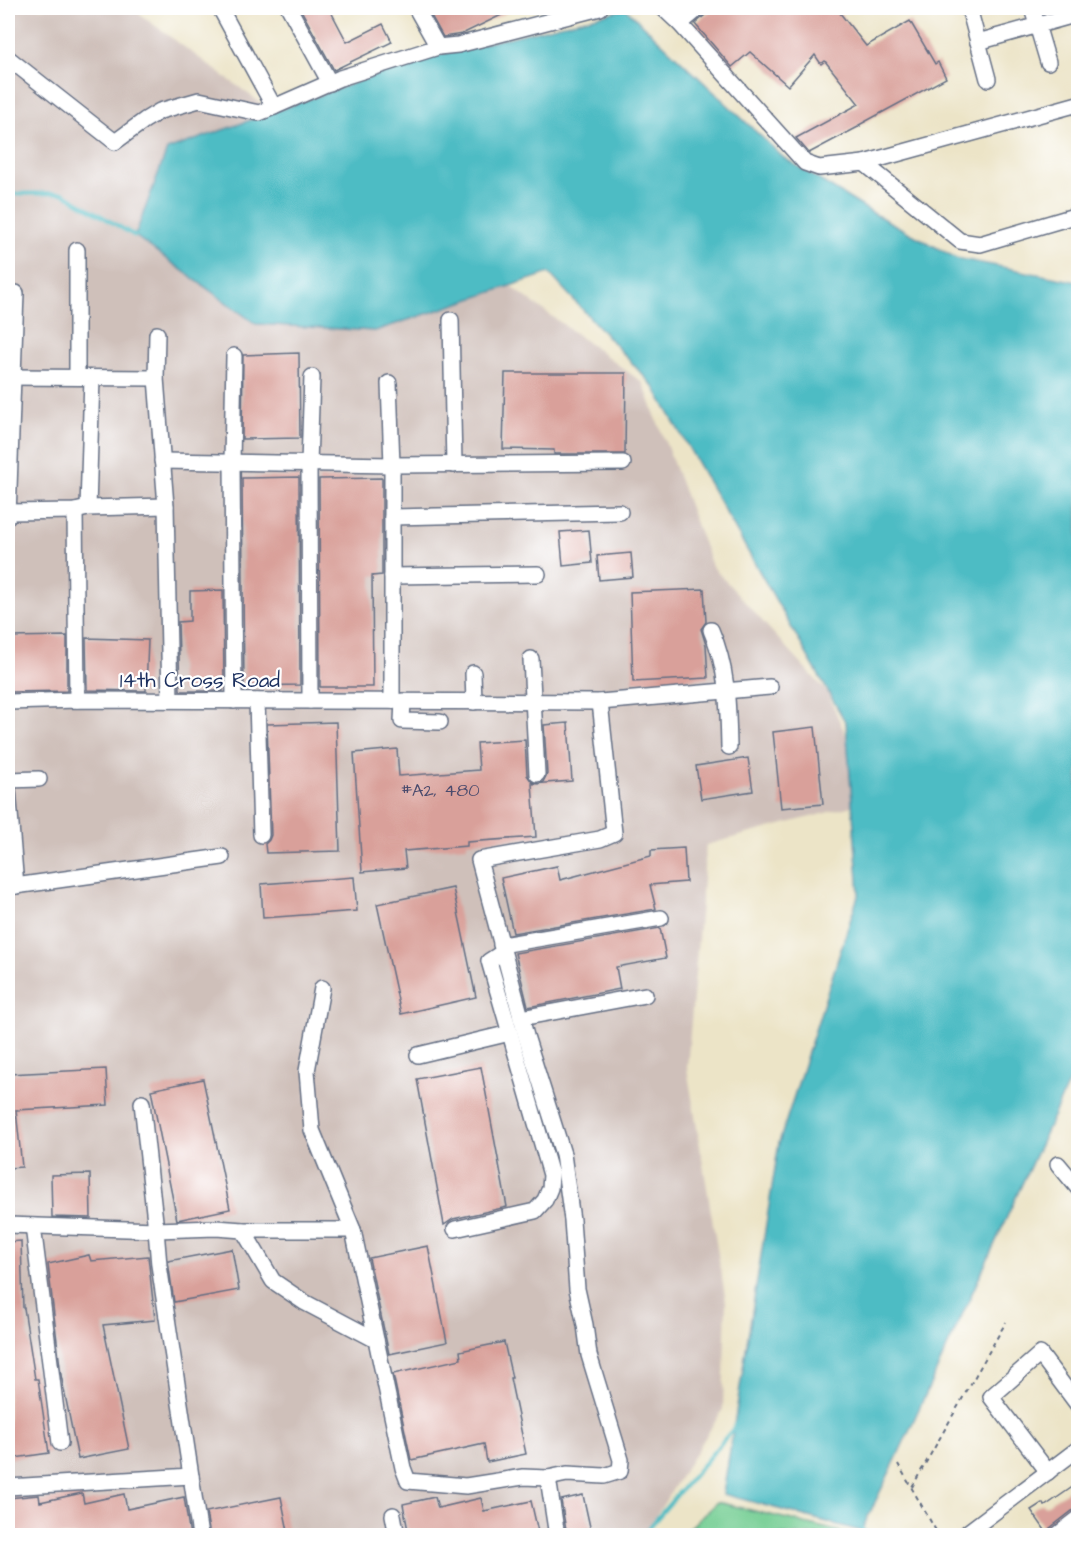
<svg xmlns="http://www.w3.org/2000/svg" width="1086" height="1543" font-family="'Architects Daughter',sans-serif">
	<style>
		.industrial { fill: #cfc0ba }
		.green { fill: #77cf95; stroke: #497f7a; stroke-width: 1.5 }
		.water { fill: #4ebcc4; stroke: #347691; stroke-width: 1.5 }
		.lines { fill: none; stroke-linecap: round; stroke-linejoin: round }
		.stream { stroke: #4ebcc4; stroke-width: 4 }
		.building { fill: #d9a09a }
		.minor-casing { stroke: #646e83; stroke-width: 18 }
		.path { stroke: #646e83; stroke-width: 2; stroke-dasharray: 4.5 4.5; stroke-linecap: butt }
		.minor { stroke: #fff; stroke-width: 15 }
		.labels { text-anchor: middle; stroke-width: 4.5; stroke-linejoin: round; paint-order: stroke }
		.number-label { font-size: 18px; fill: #4a4b6d }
		.street-label { font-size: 21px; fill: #1b2f5e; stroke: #fff }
	</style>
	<rect width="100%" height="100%" fill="#fff"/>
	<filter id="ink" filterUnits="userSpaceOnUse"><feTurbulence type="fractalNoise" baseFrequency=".0167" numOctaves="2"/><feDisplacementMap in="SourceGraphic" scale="12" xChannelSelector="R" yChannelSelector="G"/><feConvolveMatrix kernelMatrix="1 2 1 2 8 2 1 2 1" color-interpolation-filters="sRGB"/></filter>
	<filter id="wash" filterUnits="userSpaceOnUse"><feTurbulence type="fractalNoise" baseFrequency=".008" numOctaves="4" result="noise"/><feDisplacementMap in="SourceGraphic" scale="24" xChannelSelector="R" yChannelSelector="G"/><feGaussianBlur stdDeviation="1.35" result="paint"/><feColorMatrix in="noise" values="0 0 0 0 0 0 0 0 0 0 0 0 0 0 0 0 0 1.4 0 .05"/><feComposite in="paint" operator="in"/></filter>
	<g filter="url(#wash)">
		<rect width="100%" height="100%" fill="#ece4c7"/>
		<!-- industrial -->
		<polygon class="industrial" points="8,8 131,8 643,383 712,566 827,692 874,800 706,845 687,1068 726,1302 723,1409 644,1535 8,1535"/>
		<!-- green -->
		<polygon class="green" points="717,1502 846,1533 848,1535 682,1535"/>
		<!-- water -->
		<polygon class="water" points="626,9 784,158 871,212 956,258 1078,282 1078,1062 896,1459 861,1531 723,1494 779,1143 859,893 846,723 654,387 549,273 375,331 256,324 135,236 167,150 421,59"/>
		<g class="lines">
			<!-- stream -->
			<g class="stream">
				<polyline points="8,194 63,193 135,236"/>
				<polyline points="858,1526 869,1536"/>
				<polyline points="642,1536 734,1428 736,1423"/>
			</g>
		</g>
		<g id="blocks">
			<!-- building -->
			<g class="building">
				<polygon points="300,8 329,8 347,42 383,24 392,42 334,70"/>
				<polygon points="427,8 516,8 462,34 443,37"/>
				<polygon points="713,8 836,8 866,46 910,21 935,64 938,62 946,78 859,125 860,126 809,153 796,138 859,104 825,61 821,64 815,55 788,86 750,52 732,67 695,24"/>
				<polygon points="299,353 300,438 242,439 243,355"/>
				<polygon points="505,373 626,373 625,454 554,454 554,450 503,449"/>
				<polygon points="299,477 300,685 244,686 242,478"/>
				<polygon points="382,478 382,575 372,576 373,687 320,687 319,479"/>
				<polygon points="589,530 592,563 563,566 560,532"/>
				<polygon points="631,553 633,577 599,580 597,556"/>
				<polygon points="704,589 706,622 701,629 706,645 708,678 633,682 630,592"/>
				<polygon points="223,590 224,686 223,686 223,691 180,691 178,622 190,621 190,591"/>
				<polygon points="67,636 67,691 8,692 8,637"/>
				<polygon points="86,638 148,640 146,691 87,690"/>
				<polygon points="336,722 340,851 266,853 265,844 269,840 271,835 267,724"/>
				<polygon points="568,723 572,781 532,784 536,837 467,842 467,846 404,851 406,868 362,872 354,753 397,749 399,776 479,770 477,743 525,740 527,775 532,782 538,784 543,782 547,774 544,725"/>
				<polygon points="815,727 823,804 781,808 773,732"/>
				<polygon points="748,758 753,791 701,799 696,766"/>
				<polygon points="684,848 686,882 650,885 656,909 513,933 501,878 557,866 560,880 651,856 651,850"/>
				<polygon points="354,877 357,911 263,918 261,884"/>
				<polygon points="453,888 476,997 401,1014 377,904"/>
				<polygon points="660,928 666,958 616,967 620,989 528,1007 515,953"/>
				<polygon points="481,1067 507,1207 453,1219 444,1225 417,1079"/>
				<polygon points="106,1069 108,1105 16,1110 22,1167 8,1168 8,1074"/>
				<polygon points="203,1079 230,1209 177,1220 151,1090"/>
				<polygon points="90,1174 91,1218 52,1217 51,1175"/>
				<polygon points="21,1241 23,1308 24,1308 35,1379 38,1379 49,1453 8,1459 8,1242"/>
				<polygon points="428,1246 447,1342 389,1354 369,1258"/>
				<polygon points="232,1249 239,1290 174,1302 168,1261"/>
				<polygon points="89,1255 91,1261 148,1256 155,1320 103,1325 129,1449 78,1459 61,1375 48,1264"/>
				<polygon points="504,1342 512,1378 510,1378 526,1454 487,1462 484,1444 411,1460 393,1374 461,1359 460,1351"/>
				<polygon points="1074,1486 1078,1493 1078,1509 1072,1511 1050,1528 1047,1533 1031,1510 1042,1503 1045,1506"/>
				<polygon points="82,1493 84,1503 124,1494 127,1509 184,1497 190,1536 10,1536 8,1518 8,1498 39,1495 40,1502"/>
				<polygon points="583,1495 592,1536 567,1536 561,1500"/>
				<polygon points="281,1497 289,1536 210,1536 206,1512"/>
				<polygon points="435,1497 438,1508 481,1498 484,1511 531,1501 539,1536 409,1536 403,1504"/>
			</g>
		</g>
	</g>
	<g filter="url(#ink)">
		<use href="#blocks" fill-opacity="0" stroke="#646e83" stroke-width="1.5"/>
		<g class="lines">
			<!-- minor casing -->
			<g class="minor-casing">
				<g id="minor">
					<polyline points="289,8 330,83"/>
					<polyline points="416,8 438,47"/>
					<polyline points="663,8 680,24 805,163 819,168 864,163 960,241 980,244 1078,215"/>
					<polyline points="969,8 988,79"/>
					<polyline points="1032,8 1048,62"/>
					<polyline points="680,24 699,8"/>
					<polyline points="978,42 1078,14"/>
					<polyline points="8,58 115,142 145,120 160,111 199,100 259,113 274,107 220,8"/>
					<polyline points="274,107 340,78 438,47 458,45 600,8"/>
					<polyline points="864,163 1078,104"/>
					<polyline points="451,320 454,465"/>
					<polyline points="157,334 156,378 166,506 170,700"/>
					<polyline points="8,377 156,378"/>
					<polyline points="77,377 77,250"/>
					<polyline points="389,383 392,465 392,701"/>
					<polyline points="162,461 392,465 623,463"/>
					<polyline points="88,508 92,378"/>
					<polyline points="75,511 77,700"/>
					<polyline points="8,512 75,511 88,508 166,506"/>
					<polyline points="8,516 16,293"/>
					<polyline points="392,517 620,512"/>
					<polyline points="392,576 538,574"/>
					<path d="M711 630C728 669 728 705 729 747"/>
					<polyline points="531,659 537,774"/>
					<polyline points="473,673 474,702"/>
					<polyline points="234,701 232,462 234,356"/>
					<polyline points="257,701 261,835"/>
					<polyline points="310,701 309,463 312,377"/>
					<polyline points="403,701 402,721 440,722"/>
					<polyline points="8,702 77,700 600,702 770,687"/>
					<polyline points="8,780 39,779"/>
					<polyline points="8,789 16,886"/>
					<polyline points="8,887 222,857"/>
					<polyline points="501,945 661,918"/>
					<polyline points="322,988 307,1071 312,1130 353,1230 403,1468 408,1481 466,1486 523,1477 548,1478 567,1474 604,1476 620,1471 621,1460 589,1355 585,1325 577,1289 572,1220 563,1154 526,1036 479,860 600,839 614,833 600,702"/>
					<polyline points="521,1018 645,995"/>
					<polyline points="418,1055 510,1033"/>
					<polyline points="1058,1164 1078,1188"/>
					<polyline points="8,1225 156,1230 216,1228 243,1230 273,1281 304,1302 376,1340"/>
					<polyline points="33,1226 60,1443"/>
					<polyline points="455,1229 535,1211 545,1200 550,1188 551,1175 489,961 503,952"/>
					<polyline points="243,1230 353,1230"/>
					<polyline points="1048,1472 991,1397 1040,1354 1078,1405"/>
					<polyline points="191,1476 200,1536"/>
					<polyline points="548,1478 557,1536"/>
					<polyline points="8,1487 191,1476 159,1265 156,1230 142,1103"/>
					<polyline points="393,1515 397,1536"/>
					<polyline points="968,1532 1078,1449"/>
					<polyline points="1056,1536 1078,1519"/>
				</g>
			</g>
			<!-- path -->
			<g class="path">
				<polyline points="898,1464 939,1536"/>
				<polyline points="912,1487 1006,1322"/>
			</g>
			<!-- minor -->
			<use href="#minor" class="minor"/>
		</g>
	</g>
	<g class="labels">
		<!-- number labels -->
		<g class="number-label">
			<text x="440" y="796">#A2, 480</text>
		</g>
		<!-- street labels -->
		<g class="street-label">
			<text x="200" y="687">14th Cross Road</text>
		</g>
	</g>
	<!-- margin -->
	<rect width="1086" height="1543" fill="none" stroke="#fff" stroke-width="30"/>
</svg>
